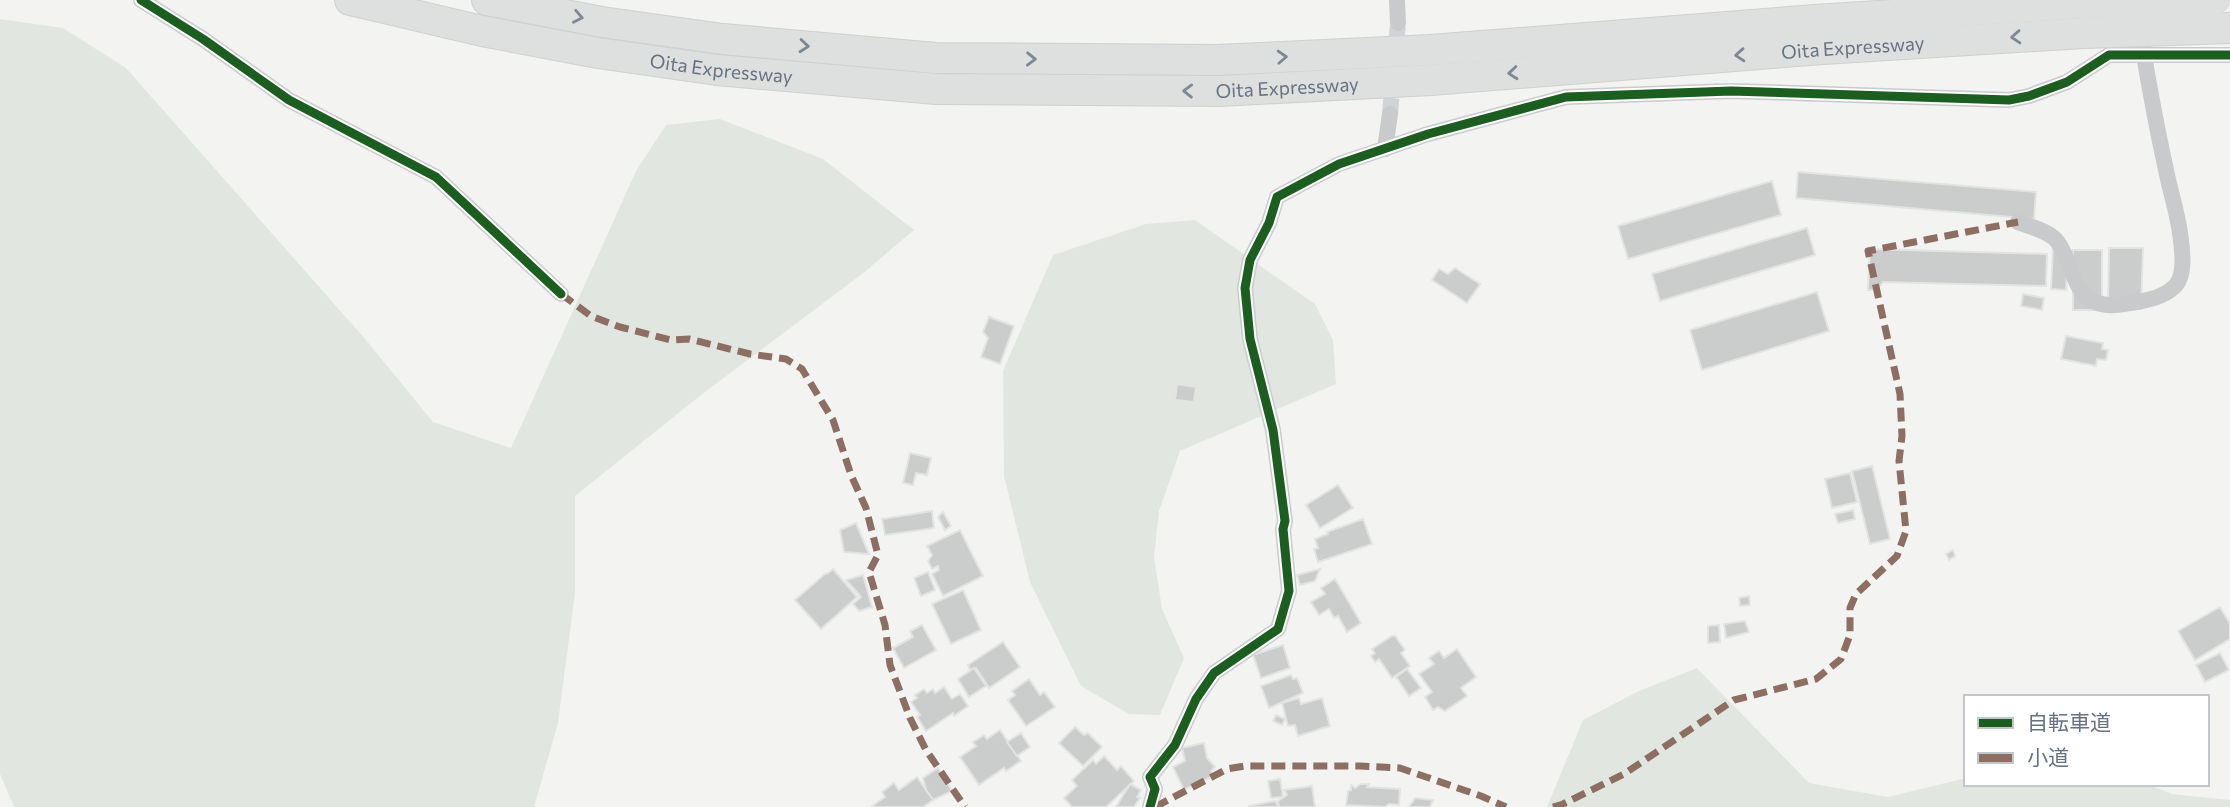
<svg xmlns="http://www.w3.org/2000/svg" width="2230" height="807" font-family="Commissioner,'Noto Sans JP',sans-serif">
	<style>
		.green { fill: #e2e6e1 }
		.building { fill: #cbcdcd; stroke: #e2e3e2; stroke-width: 2 }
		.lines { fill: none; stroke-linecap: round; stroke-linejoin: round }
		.street-tunnel { stroke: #d0d4d6; stroke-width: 16; stroke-dasharray: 16 8; stroke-linecap: butt }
		.highway-casing { stroke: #cfd0d0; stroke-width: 32 }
		.street { stroke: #c9cacc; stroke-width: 16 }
		.highway { stroke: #dedfdf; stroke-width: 30 }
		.highway-bridge-casing { stroke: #cfd0d0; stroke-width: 32; stroke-linecap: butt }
		.highway-bridge { stroke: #dedfdf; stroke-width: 30 }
		.quiet { stroke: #8d6e63; stroke-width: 7; stroke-dasharray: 14 7; stroke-linecap: butt }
		.cycleway-casing { stroke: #fff; stroke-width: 13 }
		.cycleway { stroke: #1b5e20; stroke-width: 9 }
		.oneway { stroke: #7e8893 }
		.labels { text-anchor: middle; stroke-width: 7; stroke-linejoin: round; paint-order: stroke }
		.street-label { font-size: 19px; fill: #667280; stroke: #fff }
	</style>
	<rect width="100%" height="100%" fill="#f3f4f2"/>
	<!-- green -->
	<g class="green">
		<polygon points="0,19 63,28 126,68 366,340 433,422 511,448 636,171 666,125 720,119 823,159 914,230 862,274 701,395 575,496 575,593 558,723 534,807 14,807 0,774"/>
		<polygon points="1195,220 1315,304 1333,340 1336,384 1180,451 1159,511 1154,557 1162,609 1184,658 1160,715 1129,714 1081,686 1030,582 1004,476 1003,371 1053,255 1146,224"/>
		<polygon points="1697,668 1809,783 1888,797 1966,778 1966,784 2146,784 2172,794 2230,800 2230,807 1547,807 1583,720 1639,691"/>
	</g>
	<!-- building -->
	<g class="building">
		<polygon points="1798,172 2036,192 2034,219 1796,198"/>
		<polygon points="1772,181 1781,215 1628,259 1618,226"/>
		<polygon points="1807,228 1815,255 1660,301 1652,274"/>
		<polygon points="2109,248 2143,248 2141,309 2108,308"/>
		<polygon points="1870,249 2047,254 2046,286 1883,282 1877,290 1868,290"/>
		<polygon points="2053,249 2068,250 2066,290 2051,289"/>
		<rect x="2073" y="250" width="29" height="60"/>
		<polygon points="1455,268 1480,284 1467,303 1432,280 1439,269 1448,274"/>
		<polygon points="1817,292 1829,331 1702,370 1690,330"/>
		<polygon points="2023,294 2044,298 2042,310 2021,306"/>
		<polygon points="989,317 1014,326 1000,364 981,357 988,338 983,332"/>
		<polygon points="2066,336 2103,343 2102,349 2108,350 2106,360 2097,359 2096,366 2061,359"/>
		<polygon points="1177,384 1196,387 1194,402 1175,400"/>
		<polygon points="910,453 931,458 927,475 916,473 913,485 903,483"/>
		<polygon points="1872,466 1890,539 1870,544 1852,471"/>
		<polygon points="1850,473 1857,502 1832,508 1825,479"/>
		<polygon points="1338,485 1353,508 1320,528 1306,505"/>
		<polygon points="1853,510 1855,519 1838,523 1835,514"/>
		<polygon points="932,511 934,528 885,535 882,519"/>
		<polygon points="943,512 951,526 945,530 938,517"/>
		<polygon points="1363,519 1372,544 1318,562 1314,549 1318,548 1315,539 1328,534 1327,532"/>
		<polygon points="856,523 869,554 844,552 840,530"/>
		<polygon points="960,530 983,576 943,596 932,574 939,570 938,566 932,569 928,561 932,555 927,546"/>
		<polygon points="1953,550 1955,556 1949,560 1946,554"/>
		<polygon points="833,569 857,597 821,629 795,600 826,573 827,574"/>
		<polygon points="1320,569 1315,581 1300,585 1297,575"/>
		<polygon points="928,572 935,590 921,596 914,578"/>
		<polygon points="863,575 872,607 859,611 853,604 861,597 846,580"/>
		<polygon points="1335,579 1361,623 1347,632 1338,616 1334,618 1329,609 1319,615 1311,602 1325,594 1321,588"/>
		<polygon points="963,590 981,630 951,644 932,604"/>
		<polygon points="1749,596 1750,605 1740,606 1739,598"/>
		<polygon points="2220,607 2230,624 2230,639 2195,660 2178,631"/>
		<polygon points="1745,621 1749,632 1726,638 1724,624"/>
		<polygon points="922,625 936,650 904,668 893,648 913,637 910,631"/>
		<polygon points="1719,625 1720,642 1708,643 1708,626"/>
		<polygon points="1392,636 1395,636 1405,650 1401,653 1410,666 1392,678 1379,659 1375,662 1371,656 1375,653 1372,649"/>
		<polygon points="1003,642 1020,667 989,688 976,668 971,671 968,665"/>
		<polygon points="1283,645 1290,668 1261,678 1253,655"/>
		<polygon points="1457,649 1476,677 1461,688 1467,696 1445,711 1438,707 1433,710 1425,697 1432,692 1419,674 1434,664 1429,658 1439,651 1444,658"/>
		<polygon points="2220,653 2229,670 2205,682 2196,665"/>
		<polygon points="974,668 986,686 969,697 958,679"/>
		<polygon points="1407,669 1421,688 1409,696 1396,677"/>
		<polygon points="1291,675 1293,679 1297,678 1303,693 1269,708 1261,686"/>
		<polygon points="1029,679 1040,695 1044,692 1055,707 1026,726 1008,700 1015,695 1012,691"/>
		<polygon points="944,687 952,699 960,694 968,706 954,716 953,713 926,731 917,717 920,715 911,702 917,698 915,695 924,689 927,693 933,689 935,693"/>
		<polygon points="1299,698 1301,704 1322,698 1330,726 1298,736 1295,725 1288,726 1282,703"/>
		<polygon points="1276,715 1285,719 1282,725 1273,721"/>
		<polygon points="1075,727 1084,735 1088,733 1102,747 1083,766 1059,743"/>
		<polygon points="1000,730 1021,761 1006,771 1004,768 979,785 960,757 976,746 973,742 984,735 987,739"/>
		<polygon points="1021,733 1030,747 1017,756 1007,742"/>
		<polygon points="1204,743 1207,758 1215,767 1211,771 1214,776 1184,790 1173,767 1185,761 1182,748"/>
		<polygon points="1104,756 1117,770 1121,766 1134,781 1106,807 1072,807 1064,798 1077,786 1072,780 1093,760 1096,764"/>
		<polygon points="938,768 952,791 933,800 926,790 923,778"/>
		<polygon points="917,777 933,800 923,807 871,807 885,797 882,792 894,783 899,790"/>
		<polygon points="1280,779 1283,797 1271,798 1268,781"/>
		<polygon points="1130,784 1141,790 1137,797 1140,798 1134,807 1116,807"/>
		<polygon points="1361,784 1369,784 1367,787 1400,789 1399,805 1389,804 1385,807 1346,805 1348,791 1351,790 1351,785 1355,788"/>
		<polygon points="1312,786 1315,807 1279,807 1278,801 1287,795 1284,790"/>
		<polygon points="1415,798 1433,800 1430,807 1409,807"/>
		<polygon points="1275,801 1279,807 1249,807 1249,806"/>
	</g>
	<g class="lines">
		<!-- street-tunnel -->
		<polyline class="street-tunnel" points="1390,114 1398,23"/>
		<!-- highway casing -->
		<g class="highway-casing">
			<g id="highway">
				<path id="s1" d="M350 0 482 31 598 53 717 70 936 89 1219 91 1431 80 1823 49 2084 33"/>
				<polyline points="487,0 602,22 723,39 936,58 1217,60 1430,50 1815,20 2081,3"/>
			</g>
		</g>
		<!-- street -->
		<g class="street">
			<polyline points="141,0 203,39 289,100 436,177 561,294"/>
			<polyline points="1397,0 1398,23"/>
			<polyline points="1385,149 1390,114"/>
			<path d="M2018 222C2030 227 2047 230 2056 240 2072 258 2071 291 2095 302 2110 308 2122 304 2137 302 2150 300 2167 295 2176 285 2186 273 2182 248 2180 233 2177 210 2169 188 2165 165 2156 125 2149 85 2142 44"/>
			<polyline points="1150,807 1155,789 1150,777 1175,745 1196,699 1214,673 1278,629 1289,591 1283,529 1285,521 1273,430 1250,339 1245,288 1250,260 1269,223 1277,197 1339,164 1428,134 1566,97 1731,91 2009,100 2029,96 2067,82 2109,55 2230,55"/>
		</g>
		<!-- highway -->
		<use href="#highway" class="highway"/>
		<!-- highway-bridge casing -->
		<g class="highway-bridge-casing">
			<g id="highway-bridge">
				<polyline points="2081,3 2215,0"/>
				<polyline points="2084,33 2230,28"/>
			</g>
		</g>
		<!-- highway-bridge -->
		<use href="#highway-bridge" class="highway-bridge"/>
		<!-- quiet -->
		<g class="quiet">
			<polyline points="561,294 591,316 620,327 671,340 689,339 750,354 786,359 802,369 833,420 851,475 866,508 878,555 869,572 885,625 890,665 910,718 926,750 965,807"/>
			<polyline points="1155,807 1227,769 1245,766 1360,766 1400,768 1481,796 1506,807"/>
			<polyline points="1553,807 1563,804 1624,774 1734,700 1816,679 1841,659 1850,635 1850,608 1856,594 1897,556 1906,531 1899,461 1902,436 1900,394 1868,251 2018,222"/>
		</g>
		<!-- cycleway casing -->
		<g class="cycleway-casing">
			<g id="cycleway">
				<polyline points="141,0 203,39 289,100 436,177 561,294"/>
				<polyline points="1150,807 1155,789 1150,777 1175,745 1196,699 1214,673 1278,629 1289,591 1283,529 1285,521 1273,430 1250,339 1245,288 1250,260 1269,223 1277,197 1339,164 1428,134 1566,97 1731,91 2009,100 2029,96 2067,82 2109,55 2230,55"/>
			</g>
		</g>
		<!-- cycleway -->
		<use href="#cycleway" class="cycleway"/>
	</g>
	<!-- one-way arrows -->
	<defs><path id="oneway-chevron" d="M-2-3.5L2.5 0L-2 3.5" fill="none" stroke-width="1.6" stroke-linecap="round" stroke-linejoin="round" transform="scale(1.75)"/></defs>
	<g class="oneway">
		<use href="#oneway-chevron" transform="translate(578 17) rotate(11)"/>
		<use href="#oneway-chevron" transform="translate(2016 37) rotate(176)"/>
		<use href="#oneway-chevron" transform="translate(804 46) rotate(5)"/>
		<use href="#oneway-chevron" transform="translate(1740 55) rotate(176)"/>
		<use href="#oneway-chevron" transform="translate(1282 57) rotate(-3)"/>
		<use href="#oneway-chevron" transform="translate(1031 59) rotate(1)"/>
		<use href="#oneway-chevron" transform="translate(1513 73) rotate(175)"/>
		<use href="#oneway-chevron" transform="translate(1188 91) rotate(-179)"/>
	</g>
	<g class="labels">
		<!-- street labels -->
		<g class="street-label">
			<text dy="7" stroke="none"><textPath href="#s1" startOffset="1512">Oita Expressway</textPath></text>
			<text dy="7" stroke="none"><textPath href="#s1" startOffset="378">Oita Expressway</textPath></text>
			<text dy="7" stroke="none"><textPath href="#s1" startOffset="945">Oita Expressway</textPath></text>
		</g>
	</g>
	<!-- legend -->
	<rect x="1964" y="695" width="245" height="91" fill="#ffffff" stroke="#c2c7cc" stroke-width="2"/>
	<rect x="1978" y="718" width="35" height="10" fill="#1b5e20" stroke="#c2c7cc" stroke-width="2"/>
	<text x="2027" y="730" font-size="21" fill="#667280">自転車道</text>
	<rect x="1978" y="753" width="35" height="10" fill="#8d6e63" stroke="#c2c7cc" stroke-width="2"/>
	<text x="2027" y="765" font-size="21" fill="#667280">小道</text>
</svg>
